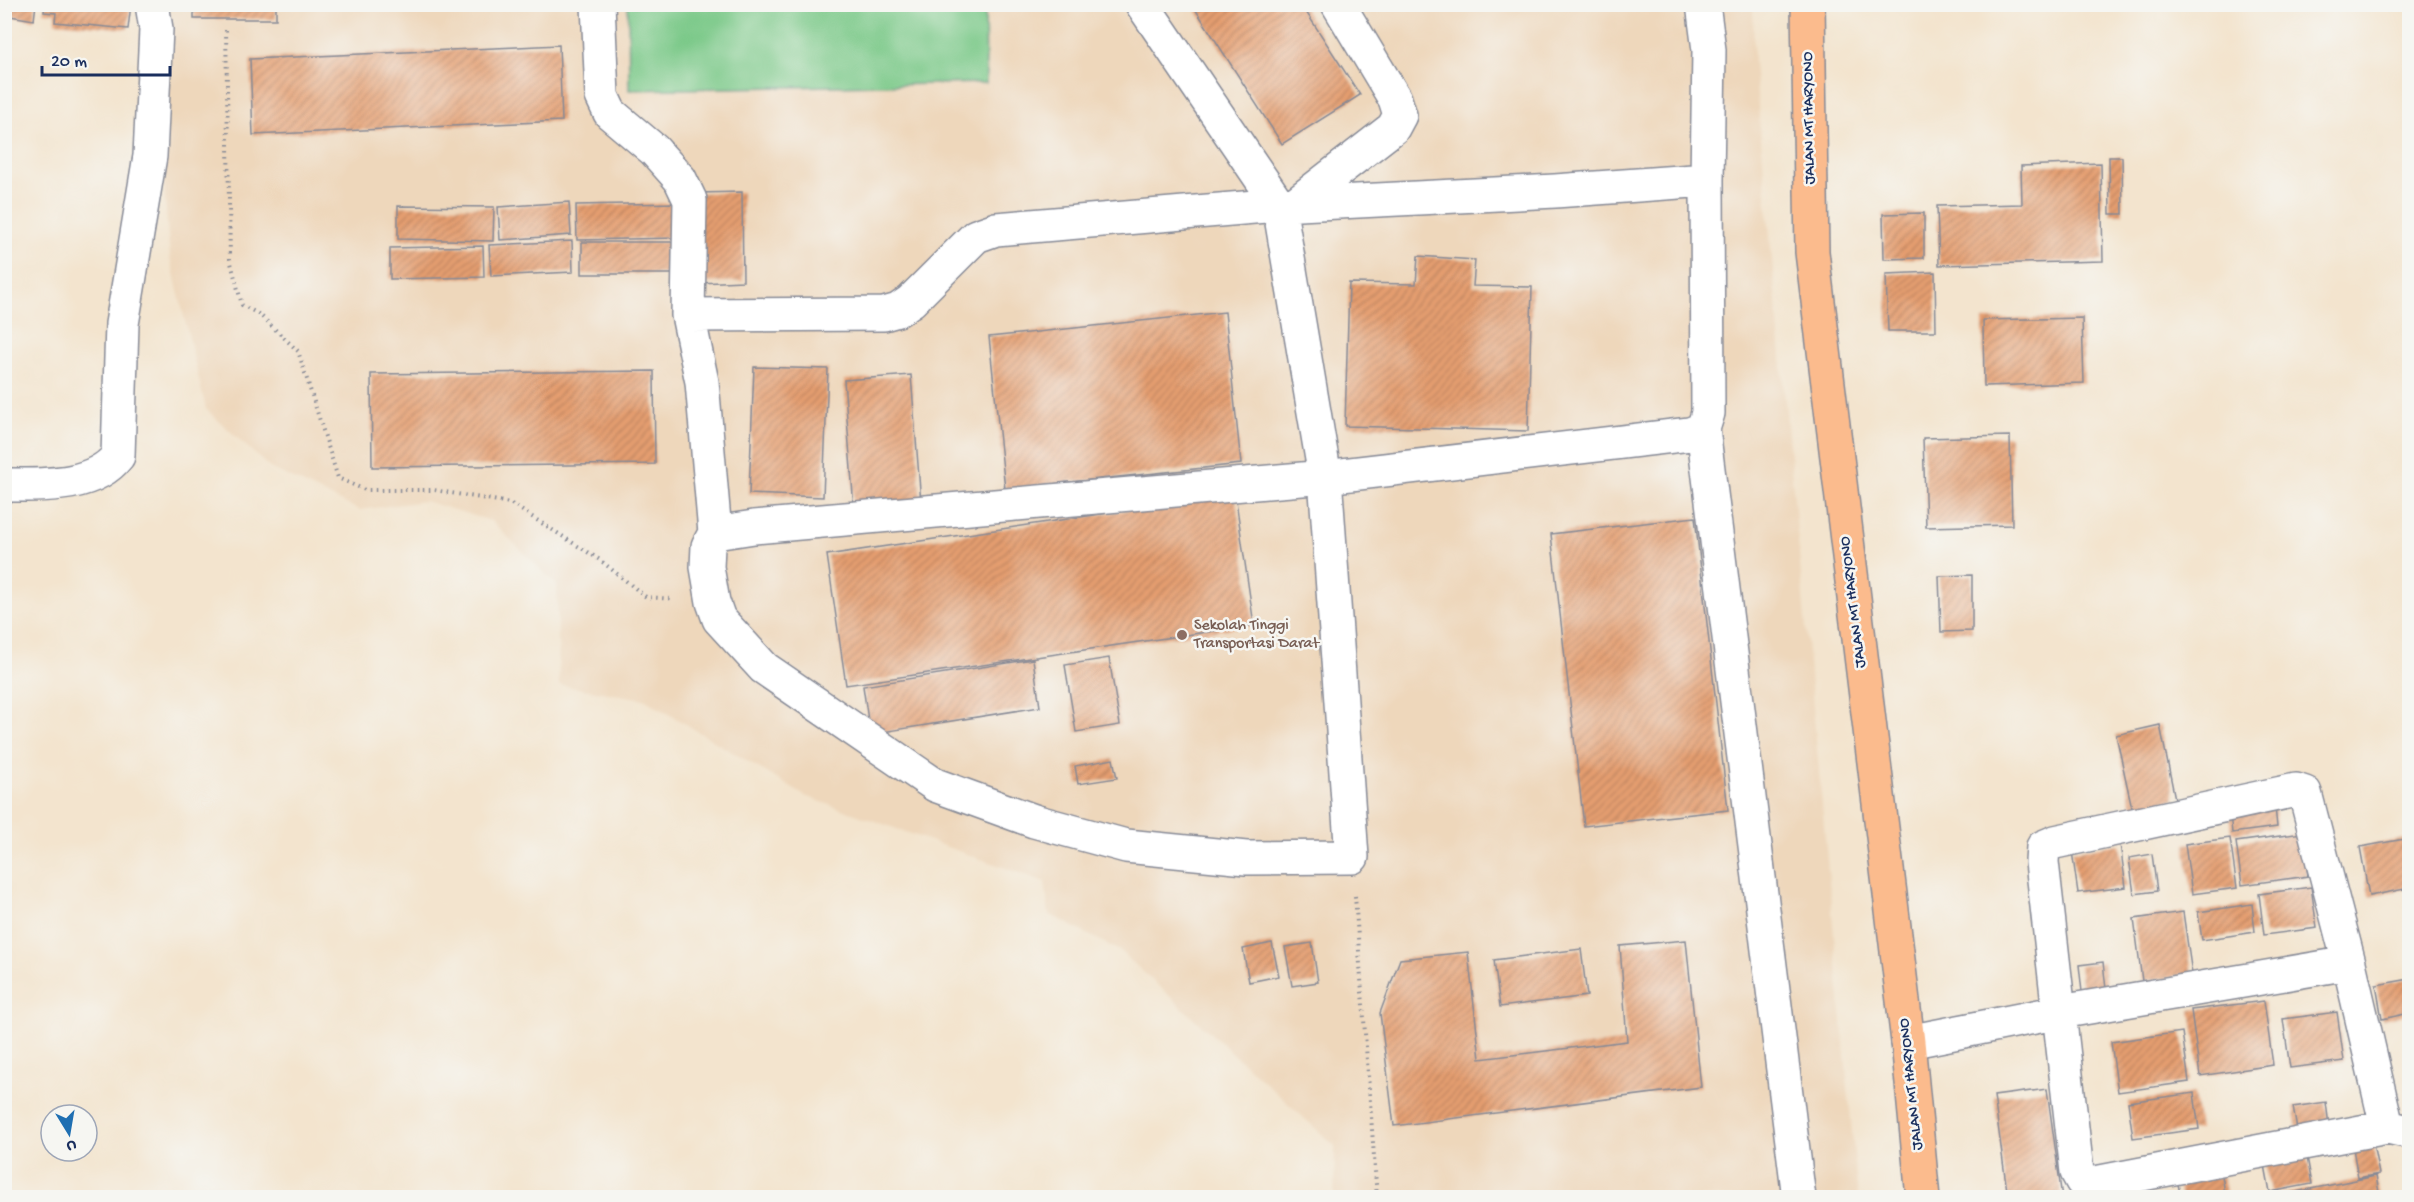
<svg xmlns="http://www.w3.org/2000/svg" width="2414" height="1202" viewBox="0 0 2414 1202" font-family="'Gochi Hand',sans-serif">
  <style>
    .built { fill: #eed7bb }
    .grass { fill: #7bc989; stroke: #4b7c74; stroke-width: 1.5 }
    .building { fill: url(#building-hatch) }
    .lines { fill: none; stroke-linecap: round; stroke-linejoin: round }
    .minor-casing { stroke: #878a96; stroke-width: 36 }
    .major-casing { stroke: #878a96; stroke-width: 36 }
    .path { stroke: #878a96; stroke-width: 4; stroke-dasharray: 1.5 4.5; stroke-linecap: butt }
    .minor { stroke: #fff; stroke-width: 33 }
    .major { stroke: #fbbb8d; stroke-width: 33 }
    .education-dot { fill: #8d6e63; stroke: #f6f6f2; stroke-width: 2 }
    .labels { text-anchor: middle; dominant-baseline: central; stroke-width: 5; stroke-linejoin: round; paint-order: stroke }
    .street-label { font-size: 16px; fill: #1b2f5e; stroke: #f6f6f2 }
    .education-label { font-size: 16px; fill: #785e54; stroke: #f6f6f2; text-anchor: start }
  </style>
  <defs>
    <pattern id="building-hatch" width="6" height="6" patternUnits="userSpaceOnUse" patternTransform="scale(1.5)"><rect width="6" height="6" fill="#e59e6f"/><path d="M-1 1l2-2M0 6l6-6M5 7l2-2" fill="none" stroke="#b9815e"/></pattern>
  </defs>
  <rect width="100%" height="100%" fill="#f6f6f2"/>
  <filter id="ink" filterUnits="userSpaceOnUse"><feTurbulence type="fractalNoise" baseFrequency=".0167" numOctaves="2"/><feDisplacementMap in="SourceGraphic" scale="12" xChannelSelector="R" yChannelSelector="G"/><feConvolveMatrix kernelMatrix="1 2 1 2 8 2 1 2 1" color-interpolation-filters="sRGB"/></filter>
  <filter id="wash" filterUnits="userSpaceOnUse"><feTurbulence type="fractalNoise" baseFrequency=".008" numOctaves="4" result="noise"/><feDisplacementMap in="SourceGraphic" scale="24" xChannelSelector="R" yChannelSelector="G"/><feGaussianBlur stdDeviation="1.35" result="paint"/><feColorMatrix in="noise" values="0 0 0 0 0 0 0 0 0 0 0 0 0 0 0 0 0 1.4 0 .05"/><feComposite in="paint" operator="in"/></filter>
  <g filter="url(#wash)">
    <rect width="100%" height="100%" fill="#f3e4ce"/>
    <!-- built -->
    <path class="built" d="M148 5H1753L1754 62 1858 1197H1334L1335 1146 1120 951 1049 914 1045 882 805 796 644 699 559 685 557 585 491 521 425 501 359 510 270 468 206 409 170 257Z"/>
    <!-- grass -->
    <path class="grass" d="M628 5H985L986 83 629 90Z"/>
    <g id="blocks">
      <!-- building -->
      <path class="building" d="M4 4H36L34 20 4 15Z
        M45 4H131L128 29 55 22 56 13 44 12Z
        M194 4H276V19H194Z
        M1192 4H1301L1360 95 1282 144Z
        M559 45 562 121 253 135 250 59Z
        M2109 157H2122L2123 214H2110Z
        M2101 163 2103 261 1939 265 1937 206 2022 204 2021 166Z
        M742 192 743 281 699 283 697 193Z
        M569 202 571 235 500 240 498 207Z
        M678 203 679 238 577 240 576 205Z
        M398 206 494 207 493 241 398 239Z
        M1924 213V258L1884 259 1883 214Z
        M572 241 573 272 491 276 489 245Z
        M582 242H680V274H582Z
        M483 246 484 277 390 279V248Z
        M1418 256 1475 260 1473 286 1532 287 1528 431 1345 426 1349 283 1416 284Z
        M1935 272 1936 331H1888L1886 274Z
        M1225 312 1241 464 1005 489 989 337Z
        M2082 318 2084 383 1984 386 1983 320Z
        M754 367 828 369 823 497 749 494Z
        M654 371 655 464 372 467 371 374Z
        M911 375 921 503 854 508 844 380Z
        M2010 436 2012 525 1926 527 1923 438Z
        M1235 494 1254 625 846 685 827 555Z
        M1695 517 1728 810 1584 826 1551 534Z
        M1972 575V631L1941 632 1939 576Z
        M1109 658 1120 725 1076 732 1065 665Z
        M1033 659 1040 707 870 734 863 686Z
        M2160 725 2175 799 2132 808 2116 735Z
        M1113 759 1117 778 1078 784 1075 766Z
        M2275 807 2277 827 2232 833 2230 813Z
        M2302 833 2308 876 2242 885 2236 842Z
        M2230 838 2237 888 2192 894 2185 844Z
        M2410 838V888L2369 896 2360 847Z
        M2120 844 2126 887 2078 893 2072 851Z
        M2152 854 2157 891 2134 894 2129 858Z
        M2311 887 2317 928 2264 935 2259 894Z
        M2252 904 2255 932 2202 940 2198 912Z
        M2183 912 2192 974 2142 981 2134 919Z
        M1686 940 1701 1087 1394 1126 1380 1013 1400 959 1468 952 1480 1059 1627 1041 1620 946Z
        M1272 943 1279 976 1249 982 1243 949Z
        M1312 943 1318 982 1292 986 1285 947Z
        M1581 949 1587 996 1500 1007 1494 960Z
        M2103 962 2106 989 2082 992 2079 965Z
        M2410 979V1013L2382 1019 2376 985Z
        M2264 1001 2273 1065 2200 1076 2191 1010Z
        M2337 1012 2344 1061 2290 1068 2283 1019Z
        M2182 1032 2189 1082 2118 1092 2111 1042Z
        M2047 1089 2062 1198H2008L1994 1096Z
        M2194 1093 2199 1129 2133 1138 2128 1102Z
        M2326 1102 2329 1126 2297 1130 2293 1107Z
        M2373 1144 2379 1174 2358 1178 2353 1148Z
        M2307 1157 2312 1184 2270 1192 2265 1165Z
        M2222 1176 2226 1198H2181L2178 1184Z
        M2376 1176 2380 1198H2275V1196Z"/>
    </g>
  </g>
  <g filter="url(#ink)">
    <use href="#blocks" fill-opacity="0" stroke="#878a96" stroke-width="1.5"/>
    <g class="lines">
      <!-- minor casing -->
      <g class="minor-casing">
        <path id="minor" d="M598 4 602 96 610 113 654 150 680 179 690 200 688 315
          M1703 4 1709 50 1707 180 1555 191 1279 205 996 229 976 236 911 301 898 310 884 314 688 315 702 382 715 533 754 527 1325 477 1690 434 1703 429 1708 413 1707 180
          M1295 204 1393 128 1400 115 1395 99 1338 4
          M1703 429 1799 1198
          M4 485C42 485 93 488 118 456L122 324 150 156 156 29 152 4
          M715 533 708 546 707 567 713 602 719 619 764 668 935 785 1034 821 1126 846 1246 858 1352 857 1325 477 1279 205 1142 4
          M2349 963 2305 793 2296 790 2055 842 2043 847 2042 862 2077 1172 2082 1181 2090 1184 2387 1127
          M1908 1042 2060 1012 2349 963 2387 1127 2410 1132"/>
      </g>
      <!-- major casing -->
      <g class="major-casing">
        <path id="major" d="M1808 4 1812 252 1908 1042 1923 1198"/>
      </g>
      <!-- path -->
      <path class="path" d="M226 30 230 259 242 305 260 315 298 351 338 478 365 490H434L510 503 600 560 646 597 673 599
        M1355 896 1377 1198"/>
      <!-- minor -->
      <use href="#minor" class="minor"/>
      <!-- major -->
      <use href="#major" class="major"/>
    </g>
  </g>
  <!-- markers -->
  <circle class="education-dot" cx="1182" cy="635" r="6"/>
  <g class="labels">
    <!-- street labels -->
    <g class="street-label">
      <text transform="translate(1810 118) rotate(-91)">JALAN MT HARYONO</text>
      <text transform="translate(1854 602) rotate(-97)">JALAN MT HARYONO</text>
      <text transform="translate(1912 1084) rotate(-96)">JALAN MT HARYONO</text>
    </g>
    <!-- education labels -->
    <g class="education-label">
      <text x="1194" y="626">Sekolah Tinggi<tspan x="1194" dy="18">Transportasi Darat</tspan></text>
    </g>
  </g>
  <!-- margin -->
  <rect width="2414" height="1202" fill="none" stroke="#f6f6f2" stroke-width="24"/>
  <!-- north arrow -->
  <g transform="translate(69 1133) rotate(169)"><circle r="28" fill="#f6f6f2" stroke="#9ea6b7" stroke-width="1.5"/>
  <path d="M0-4.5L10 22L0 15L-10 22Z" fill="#1f6fb2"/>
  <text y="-9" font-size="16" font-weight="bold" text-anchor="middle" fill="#1b2f5e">U</text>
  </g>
  <!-- scale -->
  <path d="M42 66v9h128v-9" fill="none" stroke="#1b2f5e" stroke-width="3"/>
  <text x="51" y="66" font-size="18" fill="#1b2f5e" stroke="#f6f6f2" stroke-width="4.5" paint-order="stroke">20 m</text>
</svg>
